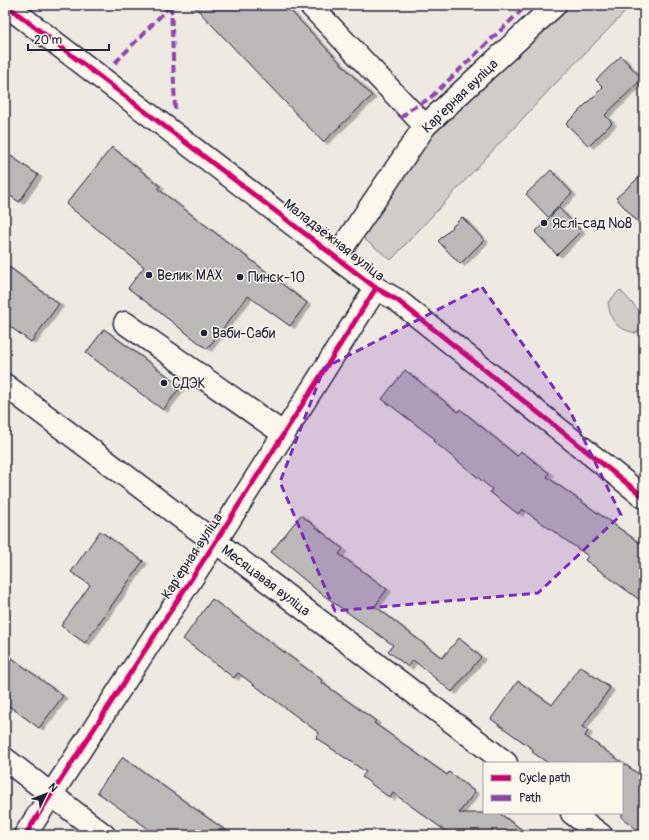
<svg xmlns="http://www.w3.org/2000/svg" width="649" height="840" viewBox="0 0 649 840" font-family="Pangolin,sans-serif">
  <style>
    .green { fill: #d0cdc9; stroke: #797882 }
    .building { fill: #bcb8b8; stroke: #22223b; filter: url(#shadow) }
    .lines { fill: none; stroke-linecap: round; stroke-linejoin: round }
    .minor-casing { stroke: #22223b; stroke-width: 25 }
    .minor { stroke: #fbf7ec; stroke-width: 22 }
    .quiet { stroke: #8e44ad; stroke-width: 4; stroke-dasharray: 8 4; stroke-linecap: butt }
    .cycleway-casing { stroke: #fbf7ec; stroke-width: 8 }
    .cycleway { stroke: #d6006c; stroke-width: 5 }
    .marked { fill: #7b2cbf; fill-opacity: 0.2; stroke: #7b2cbf; stroke-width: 3; stroke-dasharray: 8 5; stroke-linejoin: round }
    .poi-dot { fill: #22223b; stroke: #fbf7ec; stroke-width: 1.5 }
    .labels { text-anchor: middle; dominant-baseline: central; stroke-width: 3; stroke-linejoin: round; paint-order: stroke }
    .street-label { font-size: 14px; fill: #22223b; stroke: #fbf7ec }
    .poi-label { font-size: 14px; fill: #22223b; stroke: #fbf7ec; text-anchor: start }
  </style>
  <defs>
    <filter id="shadow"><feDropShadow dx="4.5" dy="2.5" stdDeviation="0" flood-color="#0004"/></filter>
  </defs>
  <rect width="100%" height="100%" fill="#eeeae2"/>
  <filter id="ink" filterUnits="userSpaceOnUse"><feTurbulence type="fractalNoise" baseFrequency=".025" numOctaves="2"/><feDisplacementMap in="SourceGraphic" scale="8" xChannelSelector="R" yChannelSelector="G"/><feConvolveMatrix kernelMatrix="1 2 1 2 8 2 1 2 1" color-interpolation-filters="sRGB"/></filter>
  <g filter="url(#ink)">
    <!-- green -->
    <path class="green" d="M570 5H632L551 88 391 260 363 238 431 135Z
      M620 290 644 316V326L636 333C615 328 611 323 608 302Z"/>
    <!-- building -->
    <path class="building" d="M193 5H285L372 96 323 142Z
      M621 56 642 79 605 115 612 123 589 146 566 124 603 87 596 80Z
      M112 147 160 186 158 189 307 303 290 326 248 296 207 349 128 288 144 267 66 204Z
      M5 152 38 175 19 202 5 192Z
      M551 170 572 193 548 217 526 194Z
      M644 173V229L616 198Z
      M559 208 581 231 557 255 535 232Z
      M462 217 484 240 460 264 438 241Z
      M5 264 59 304 31 342 5 323Z
      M104 329 181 386 163 410 86 353Z
      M405 370 458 412 460 409 517 456 521 451 549 473 547 477 644 546V603L585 560 588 556 522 509 518 514 490 492 492 489 433 441 435 439 382 399Z
      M301 515 343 549 339 554 387 589 375 606 442 658 459 638 481 657 452 692 413 660 408 667 388 651 393 645 319 592 271 552Z
      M100 531 143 561 85 643 61 626 90 585 71 572Z
      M212 599 322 680 321 682 376 721 374 723 447 775 449 772 475 792 459 813H499L529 835H451L393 793 390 798 362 777 366 772 316 738 319 733 238 673 234 678 183 639Z
      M5 653 63 696 39 728 5 703Z
      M580 666 610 688 582 727 588 731 585 736 644 778V835L622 818V763H548L532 752 534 750 491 719 518 681 552 705Z
      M123 757 180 798 232 835H157L97 792Z"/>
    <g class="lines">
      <!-- minor casing -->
      <g class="minor-casing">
        <g id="minor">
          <path d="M6 5 376 288 397 300 644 497"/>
          <path d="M310 5 425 126"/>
          <path d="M336 257 425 126 555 5"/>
          <path d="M125 323 284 434"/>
          <path id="s1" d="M5 385 179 516 228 551 506 763"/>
          <path d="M5 759 104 835"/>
          <path d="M572 813 601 835"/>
          <path d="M25 835 216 541 376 288"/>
        </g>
      </g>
      <!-- minor -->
      <use href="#minor" class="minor"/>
      <!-- quiet -->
      <path class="quiet" d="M171 5 175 109
        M115 63 170 6
        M401 118 409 110 429 99 527 5"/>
      <!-- cycleway casing -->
      <g class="cycleway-casing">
        <path id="cycleway" d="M6 5 376 288 397 300 644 497
          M25 835 216 541 376 288"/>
      </g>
      <!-- cycleway -->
      <use href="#cycleway" class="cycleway"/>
    </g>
  </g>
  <!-- marked area -->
  <path class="marked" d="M482 287 569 409 621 515 538 593 335 611 280 482 324 368Z"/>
  <!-- markers -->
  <g class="poi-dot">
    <circle cx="544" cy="223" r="4"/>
    <circle cx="149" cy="275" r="4"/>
    <circle cx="240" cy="277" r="4"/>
    <circle cx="204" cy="333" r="4"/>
    <circle cx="164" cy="383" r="4"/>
  </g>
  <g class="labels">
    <!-- street labels -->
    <g class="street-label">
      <text transform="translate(460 96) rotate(-44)">Карʼерная вуліца</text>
      <text transform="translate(334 240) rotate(38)">Маладзёжная вуліца</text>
      <text transform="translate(192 556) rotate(-57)">Карʼерная вуліца</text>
      <text stroke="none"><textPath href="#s1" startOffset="326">Месяцавая вуліца</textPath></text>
    </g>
    <!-- poi labels -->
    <g class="poi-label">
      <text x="552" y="223">Яслі-сад №8</text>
      <text x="157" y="275">Велик МАХ</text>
      <text x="248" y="277">Пинск-10</text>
      <text x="212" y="333">Ваби-Саби</text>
      <text x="172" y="383">СДЭК</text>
    </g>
  </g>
  <!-- margin -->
  <rect width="649" height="840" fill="none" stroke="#fbf7ec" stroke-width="20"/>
  <rect x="10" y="10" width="629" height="820" fill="none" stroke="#22223b" stroke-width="1.5" filter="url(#ink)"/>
  <!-- legend -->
  <rect x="483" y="762" width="140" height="52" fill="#fbf7ec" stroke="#a4a2a5"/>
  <rect x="491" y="775" width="20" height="6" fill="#d6006c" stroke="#a4a2a5"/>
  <text x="519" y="782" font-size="12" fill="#22223b">Cycle path</text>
  <rect x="491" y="795" width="20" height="6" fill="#8e44ad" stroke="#a4a2a5"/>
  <text x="519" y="802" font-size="12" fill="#22223b">Path</text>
  <!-- north arrow -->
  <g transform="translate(46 794) rotate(47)" stroke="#fbf7ec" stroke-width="3" paint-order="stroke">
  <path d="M0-3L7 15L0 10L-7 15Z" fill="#22223b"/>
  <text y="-6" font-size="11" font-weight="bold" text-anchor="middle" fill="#22223b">N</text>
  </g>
  <!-- scale -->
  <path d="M28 44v6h81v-6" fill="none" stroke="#22223b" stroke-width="2"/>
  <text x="34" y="44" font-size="12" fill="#22223b" stroke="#fbf7ec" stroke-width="3" paint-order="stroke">20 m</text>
</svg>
